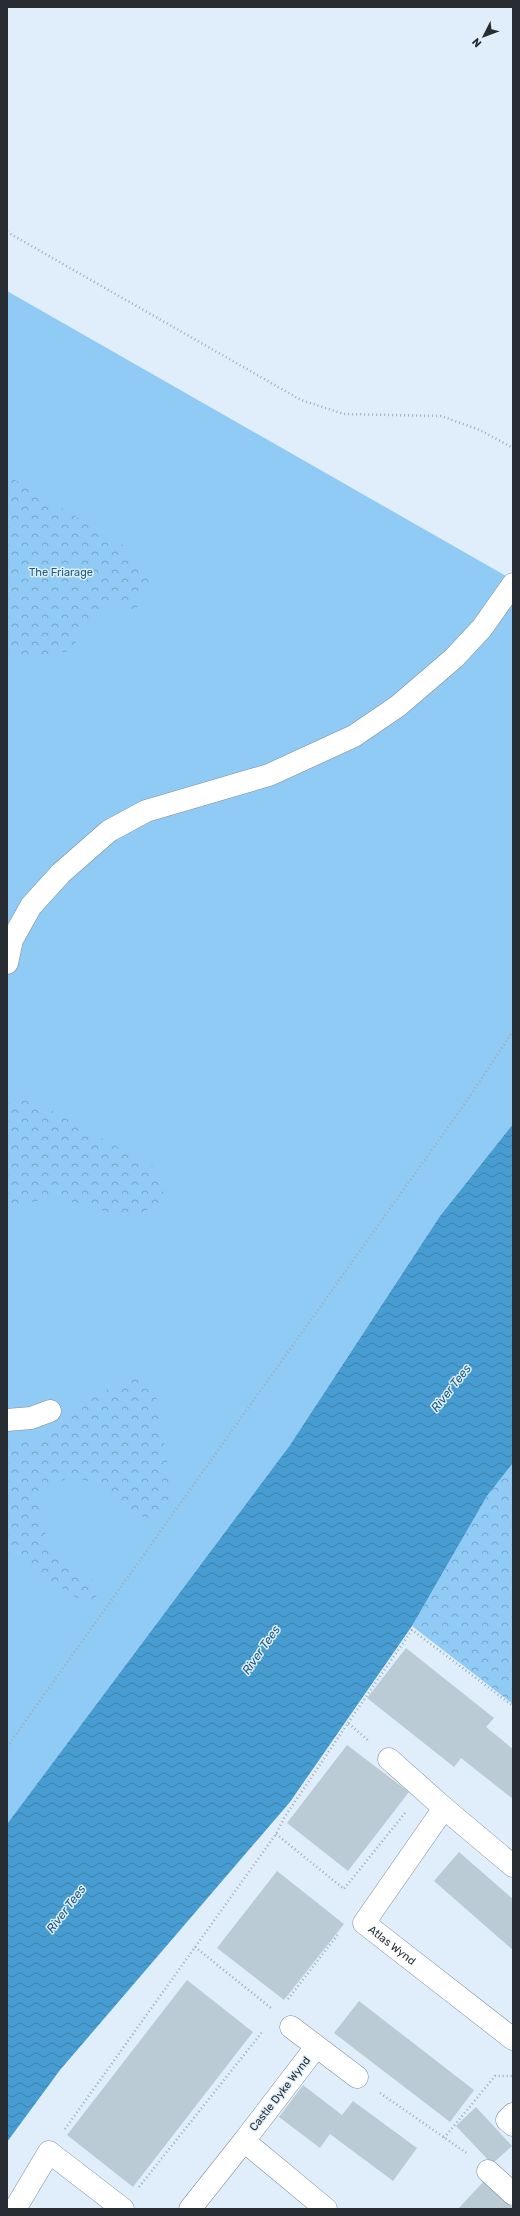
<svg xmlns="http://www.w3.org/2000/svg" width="520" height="2216" viewBox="0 0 520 2216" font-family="Rubik,sans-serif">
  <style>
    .green { fill: #8fcbf4 }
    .forest { fill: url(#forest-crowns) }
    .water { fill: url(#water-waves) }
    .building { fill: #bbcbd6 }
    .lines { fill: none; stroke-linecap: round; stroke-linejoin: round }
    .minor-casing { stroke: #7f8e98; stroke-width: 23 }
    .path { stroke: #a0acb6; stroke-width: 2.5; stroke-dasharray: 1 3; stroke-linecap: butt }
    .minor { stroke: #fff; stroke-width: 22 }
    .labels { text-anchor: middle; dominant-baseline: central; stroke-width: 3; stroke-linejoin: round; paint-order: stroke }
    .park-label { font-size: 11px; fill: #1f5d82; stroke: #dfeefa }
    .street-label { font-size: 11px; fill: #272d32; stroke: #dfeefa }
    .water-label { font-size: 12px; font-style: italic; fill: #18587c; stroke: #dfeefa }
  </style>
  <defs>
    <pattern id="forest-crowns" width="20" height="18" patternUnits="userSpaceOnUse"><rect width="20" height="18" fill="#8fcbf4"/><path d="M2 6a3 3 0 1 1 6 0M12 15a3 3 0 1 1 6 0" fill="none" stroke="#75a5c6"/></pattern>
    <pattern id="water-waves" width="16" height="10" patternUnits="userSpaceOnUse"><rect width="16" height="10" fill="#479dd1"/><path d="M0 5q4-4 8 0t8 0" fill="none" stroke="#3b80aa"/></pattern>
  </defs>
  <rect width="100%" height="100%" fill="#dfeefa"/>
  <!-- green -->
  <path class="green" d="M7 291 513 580V1124L440 1216 290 1445 7 1824Z"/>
  <!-- forest -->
  <path class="forest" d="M7 475 123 545 151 581 135 611 110 603 92 617 70 651 23 658 7 656Z
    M7 1094 27 1097 159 1170 165 1201 131 1218 55 1198 7 1206Z
    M130 1375 155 1389 172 1492 166 1510 150 1518 134 1515 94 1482 68 1477 41 1496C42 1506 41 1515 43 1524 48 1551 74 1570 95 1582L97 1596 87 1602 73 1596 14 1555 7 1556V1445L52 1435 92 1399Z
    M513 1463V1704L412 1626 487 1496Z"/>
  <!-- water -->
  <path class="water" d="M513 1124V1463L487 1496 412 1626 290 1802 60 2070 7 2142V1824L290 1445 440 1216Z"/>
  <!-- building -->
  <path class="building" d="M406 1648 494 1718 486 1727 513 1749V1799L461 1758 454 1767 367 1698Z
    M347 1745 409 1792 348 1871 287 1823Z
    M459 1852 513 1899V1950L434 1881Z
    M277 1871 344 1924 284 2000 217 1948Z
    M187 1980 253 2032 133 2187 67 2135Z
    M359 2001 474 2090 450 2122 334 2033Z
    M303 2085 342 2115 353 2101 417 2148 393 2181 330 2134 320 2148 279 2117Z
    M476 2107 512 2146 492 2164 456 2126Z
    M484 2181 513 2208V2209H458Z"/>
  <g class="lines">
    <!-- minor casing -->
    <g class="minor-casing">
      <g id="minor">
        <path d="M7 963 12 940 31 906 61 873 109 831 146 811 269 775 354 736 398 706 454 658 482 628 513 584"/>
        <path d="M7 1420 31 1418 50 1411"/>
        <path d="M389 1759 444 1808"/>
        <path id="s1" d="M513 1866 444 1808 364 1923 513 2039"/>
        <path d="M291 2027 357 2077"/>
        <path d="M316 2047 244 2141 326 2209"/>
        <path d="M513 2114 507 2120 513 2125"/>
        <path d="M488 2171 513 2194"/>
        <path d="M15 2209 49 2152 123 2209"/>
        <path d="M190 2209 244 2141"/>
      </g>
    </g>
    <!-- path -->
    <path class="path" d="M7 232 301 400 344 414 441 416 480 430 513 448
      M348 1723 412 1630 513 1706
      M7 1747 468 1099 513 1031
      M276 1834 344 1889 405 1813
      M195 1947 271 2008
      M288 1999 339 1933
      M380 2093 468 2154
      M65 2129 276 1834 284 1818 348 1723 369 1741
      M444 2138 495 2076H513
      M139 2187 263 2031"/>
    <!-- minor -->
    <use href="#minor" class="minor"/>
  </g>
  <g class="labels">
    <!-- park labels -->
    <g class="park-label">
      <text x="61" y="572">The Friarage</text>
    </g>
    <!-- street labels -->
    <g class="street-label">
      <text stroke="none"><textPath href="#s1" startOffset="266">Atlas Wynd</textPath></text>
      <text transform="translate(280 2094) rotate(-52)">Castle Dyke Wynd</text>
    </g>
    <!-- water labels -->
    <g class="water-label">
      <text transform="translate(451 1388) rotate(-52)">River Tees</text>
      <text transform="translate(261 1650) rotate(-55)">River Tees</text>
      <text transform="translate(66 1909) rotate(-53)">River Tees</text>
    </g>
  </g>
  <!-- border -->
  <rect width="520" height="2216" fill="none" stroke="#272d32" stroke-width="16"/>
  <!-- north arrow -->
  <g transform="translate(484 36) rotate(228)" stroke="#dfeefa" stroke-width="3" paint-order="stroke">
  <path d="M0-3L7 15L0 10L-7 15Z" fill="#272d32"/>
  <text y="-6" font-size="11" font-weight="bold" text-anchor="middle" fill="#272d32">N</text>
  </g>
</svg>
